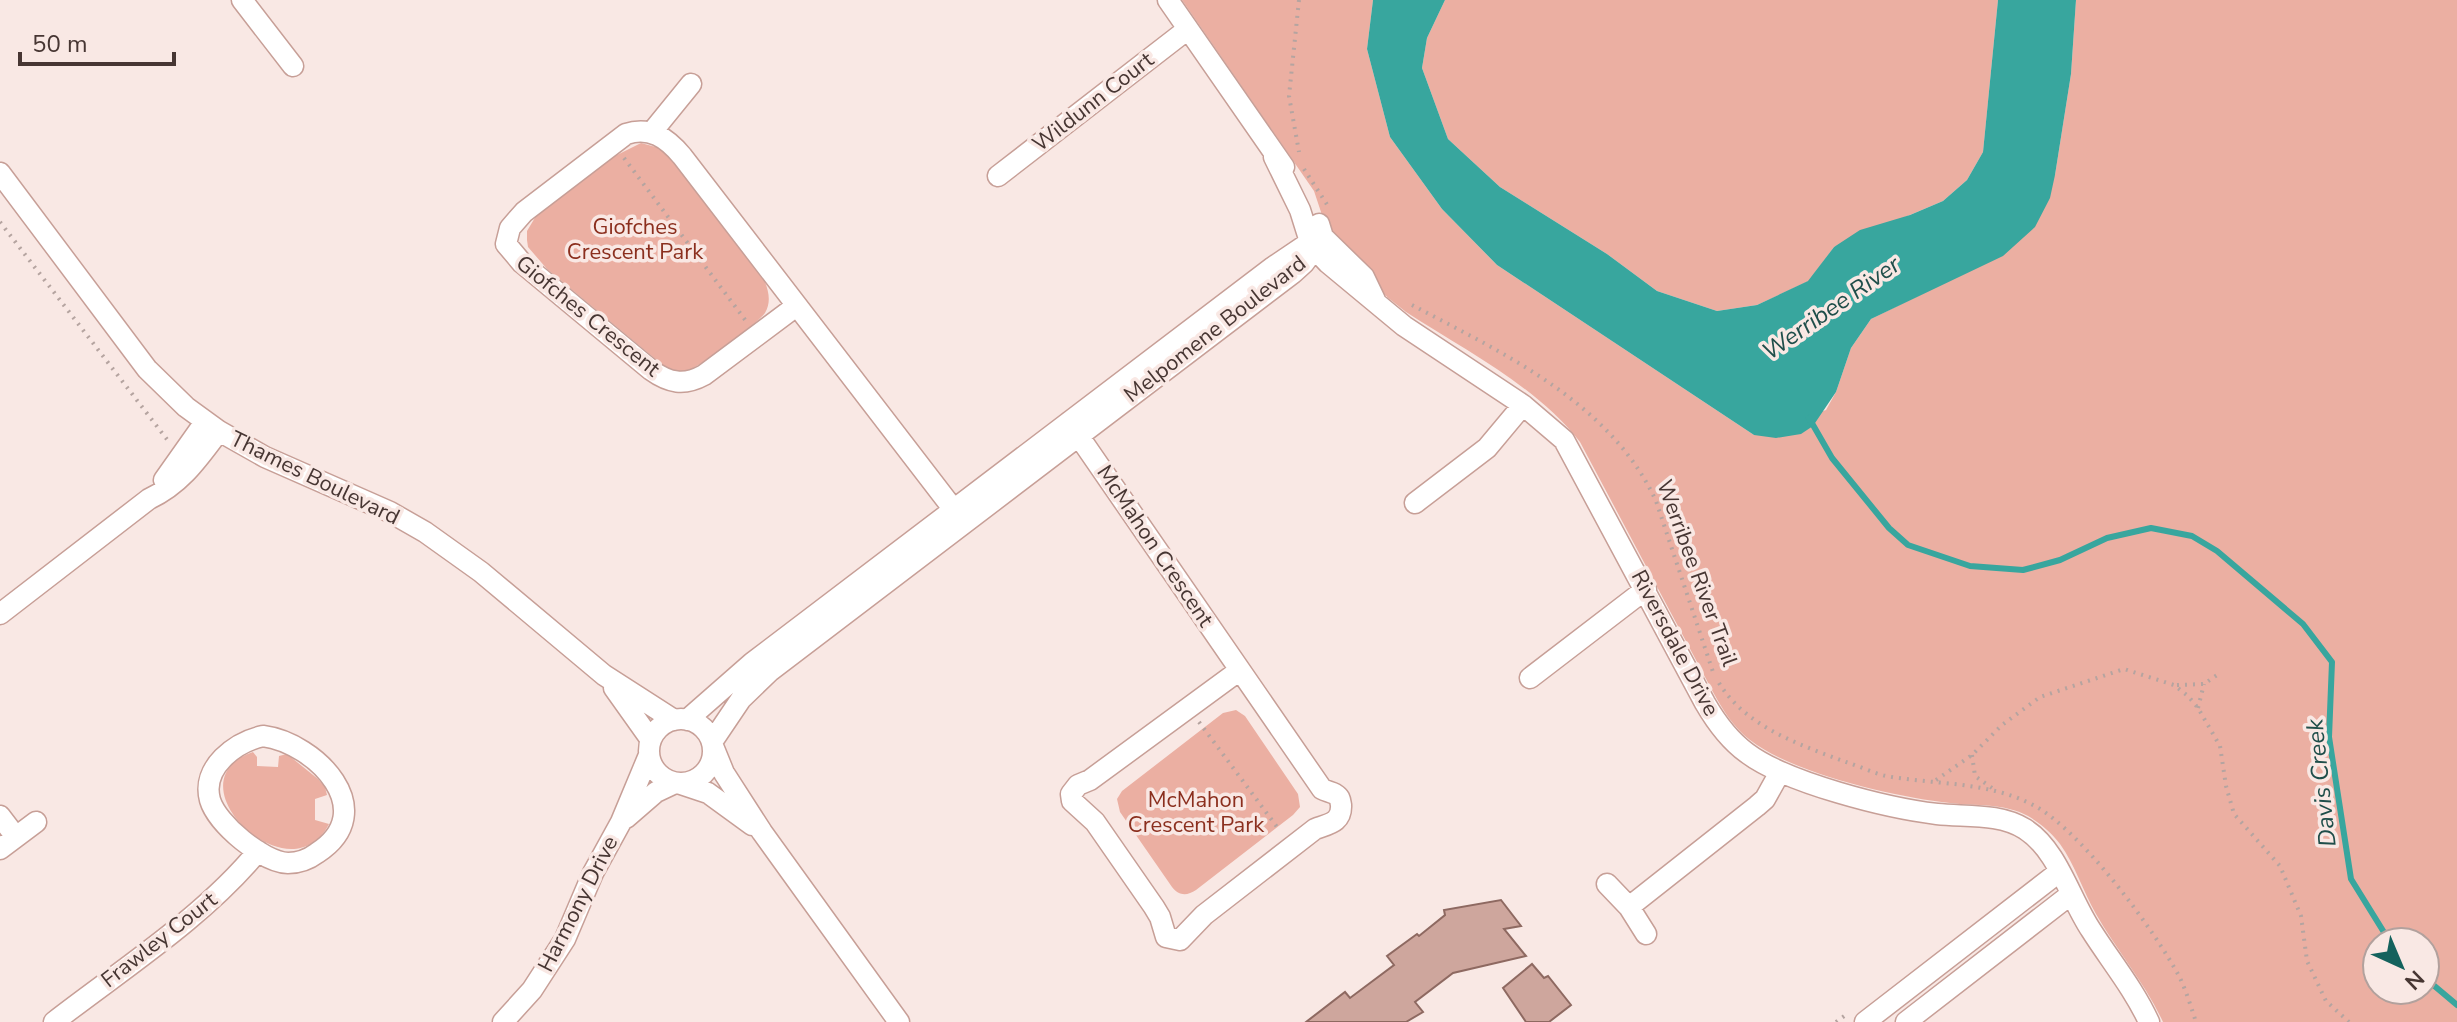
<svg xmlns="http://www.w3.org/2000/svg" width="2457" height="1022" viewBox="0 0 2457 1022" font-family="'Nunito Sans',sans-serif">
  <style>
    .green { fill: #ebafa2; fill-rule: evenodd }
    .water { fill: #38a69e }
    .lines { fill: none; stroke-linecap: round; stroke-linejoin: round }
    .stream { stroke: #38a69e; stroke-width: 6 }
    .building { fill: #cea69d; stroke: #8e6961; stroke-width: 2 }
    .street-casing { stroke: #c79f97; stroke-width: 23 }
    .path { stroke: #b5a4a0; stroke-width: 4; stroke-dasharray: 2 6; stroke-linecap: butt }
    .street { stroke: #fff; stroke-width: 20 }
    .labels { text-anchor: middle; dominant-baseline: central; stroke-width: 7; stroke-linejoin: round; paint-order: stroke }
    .street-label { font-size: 22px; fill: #473633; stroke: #f9e8e4 }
    .park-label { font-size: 22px; fill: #8b2f1e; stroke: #f9e8e4 }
    .water-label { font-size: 24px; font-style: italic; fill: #1f4e4a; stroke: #f9e8e4 }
  </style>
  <rect width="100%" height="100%" fill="#f9e8e4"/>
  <!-- green -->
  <path class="green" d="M1182 0H1373L1367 49 1390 137 1442 209 1497 265 1754 435 1826 410 1836 392 1851 348 1871 319 1944 283 2055 175 2071 74 2076 0H2457V1022H2163C2145 983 2117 951 2096 914 2083 891 2075 865 2060 844 2052 833 2040 823 2028 816 2004 803 1976 806 1950 803 1895 797 1794 774 1750 740 1733 727 1723 710 1713 692L1580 442C1535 385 1466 351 1406 312L1387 297 1326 227 1314 191ZM2377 942H2425V990H2377Z
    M1445 0H1998L1983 152 1967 180 1943 201 1834 247 1809 281 1757 305 1717 311 1657 291 1607 254 1500 187 1448 139 1422 68 1427 38Z
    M641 143 663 149 765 282C769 292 771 303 765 313 758 323 700 367 689 370 680 373 673 371 665 367L547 269 528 247 527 240V231L536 216 615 156Z
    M1236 710 1245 716 1298 794 1300 807 1293 815 1196 890C1187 896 1179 896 1172 887L1120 812 1117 799 1122 791 1223 713Z
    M253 752 257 757V766L278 767 279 756 287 754 318 779 325 787 327 795 315 799V820L329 824C290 900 167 781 253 752Z"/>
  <!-- water -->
  <path class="water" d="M1373 0H1445L1427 38 1422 68 1448 139 1500 187 1607 254 1657 291 1717 311 1757 305 1808 281 1834 247 1860 230 1910 215 1943 201 1967 180 1983 152 1998 0H2076L2071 74 2055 175 2050 198 2035 227 2003 256 1871 319 1851 348 1836 392 1813 426 1801 434 1776 438 1754 435 1497 265 1442 209 1390 137 1367 49Z"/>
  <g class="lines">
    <!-- stream -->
    <path class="stream" d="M1809 418 1832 458 1889 528 1908 545 1970 566 2023 570 2060 560 2107 538 2151 528 2192 536 2217 551 2303 624 2332 662 2329 737 2351 879 2390 942
      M2425 978 2457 1005"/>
  </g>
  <!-- building -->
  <path class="building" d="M1501 900 1521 926 1504 929 1526 956 1453 973 1415 1002 1423 1012 1406 1022H1306L1345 992 1350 998 1394 965 1387 956 1417 934 1419 936 1445 915 1444 910Z
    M1532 964 1544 978 1548 976 1571 1005 1549 1022H1526L1503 988Z"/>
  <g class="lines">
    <!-- street casing -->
    <g class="street-casing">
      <path id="street" d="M242 0 293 66
        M1168 0 1284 167
        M652 132 691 84
        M1274 157 1300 210 1311 245 1328 263 1404 326 1523 405 1564 440 1705 703C1716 722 1729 740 1747 753 1787 783 1887 808 1937 814 1966 817 2000 813 2025 829 2058 850 2070 899 2091 930 2110 960 2134 989 2149 1022
        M0 173 147 369 186 407 219 431 265 457 390 512 425 532 481 572 604 675 674 720
        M998 176 1188 29
        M1319 224 1323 237 1364 277 1375 300
        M795 307 704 375C684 386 669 383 651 370L522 263 506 244 510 228 524 212 626 134C650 126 667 138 682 156L964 523
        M1069 422 1322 789C1326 791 1331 792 1335 794 1340 797 1340 799 1341 805 1342 823 1328 824 1315 829L1204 915 1180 940 1166 937 1160 917 1154 907 1095 822 1072 801 1071 794 1078 785 1090 780 1240 670
        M164 480 205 422
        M1415 503 1487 448 1523 405
        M0 614 149 499C181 484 198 459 219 431
        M1530 678 1646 589
        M614 688 651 740
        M649 751a32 32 0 1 1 64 0a32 32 0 1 1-64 0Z
        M687 720 752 663 1273 267 1310 242 1323 237
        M263 736C316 743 382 811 317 853 309 859 299 863 288 863 263 862 217 824 210 800 201 767 236 742 263 736Z
        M712 742 741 699 770 671 1293 273 1304 263 1321 240
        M713 746 724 773 762 832 899 1022
        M681 784 708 793 752 825
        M0 816 16 837
        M626 818 656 792 675 783
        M0 849 36 822
        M1607 884 1629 907 1646 934
        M1629 907 1757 806 1765 799 1780 772
        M54 1022C121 970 204 917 258 851
        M503 1022 532 990 565 939 593 873 621 822 649 755
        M1865 1022 2059 872
        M1906 1022 2070 895"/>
    </g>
    <!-- path -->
    <path class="path" d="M1299 0 1289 96 1299 152
      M624 158 746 321
      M1304 169 1328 206
      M0 222 169 442
      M1412 305C1503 353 1611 403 1656 501L1713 672
      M1719 683C1746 727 1800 745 1846 762 1859 766 1873 773 1886 776 1936 785 1989 781 2035 806 2082 832 2153 928 2179 976 2186 990 2191 1007 2196 1022
      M2177 685 2204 684 2220 673
      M2198 708 2204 684
      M1199 722 1280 831
      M1972 755 1975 776 1992 788
      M1936 780 1972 755 2002 725 2040 697 2124 669 2174 685 2188 696 2198 708 2220 746 2226 786 2234 814 2280 866 2301 916 2307 961 2326 1001 2349 1022
      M1836 1022 1847 1014"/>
    <!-- street -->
    <use href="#street" class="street"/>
  </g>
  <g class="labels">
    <!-- street labels -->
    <g class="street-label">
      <text transform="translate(1093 102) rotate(-38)">Wildunn Court</text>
      <text transform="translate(588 316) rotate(39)">Giofches Crescent</text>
      <text transform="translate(1215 329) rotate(-38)">Melpomene Boulevard</text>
      <text transform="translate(315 478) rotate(26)">Thames Boulevard</text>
      <text transform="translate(1155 546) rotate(56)">McMahon Crescent</text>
      <text transform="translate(1697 573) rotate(70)">Werribee River Trail</text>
      <text transform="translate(1675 643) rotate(62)">Riversdale Drive</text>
      <text transform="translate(578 904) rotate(-63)">Harmony Drive</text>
      <text transform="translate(159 940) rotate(-38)">Frawley Court</text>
    </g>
    <!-- park labels -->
    <g class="park-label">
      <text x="635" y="227">Giofches<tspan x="635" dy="25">Crescent Park</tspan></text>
      <text x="1196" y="800">McMahon<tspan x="1196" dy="25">Crescent Park</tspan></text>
    </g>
    <!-- water labels -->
    <g class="water-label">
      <text transform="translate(1831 308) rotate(-35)">Werribee River</text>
      <text transform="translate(2321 783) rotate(-96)">Davis Creek</text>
    </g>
  </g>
  <!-- north arrow -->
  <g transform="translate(2401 966) rotate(136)"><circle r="38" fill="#f9e8e4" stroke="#b2a19d" stroke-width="2"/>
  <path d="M0-6L14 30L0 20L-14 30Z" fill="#14625d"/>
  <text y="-12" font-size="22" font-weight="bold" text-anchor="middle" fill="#473633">N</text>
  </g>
  <!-- scale -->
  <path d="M20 52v12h154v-12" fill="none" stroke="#473633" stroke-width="4"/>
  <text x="32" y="52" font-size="24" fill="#473633" stroke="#f9e8e4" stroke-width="6" paint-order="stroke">50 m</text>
</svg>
